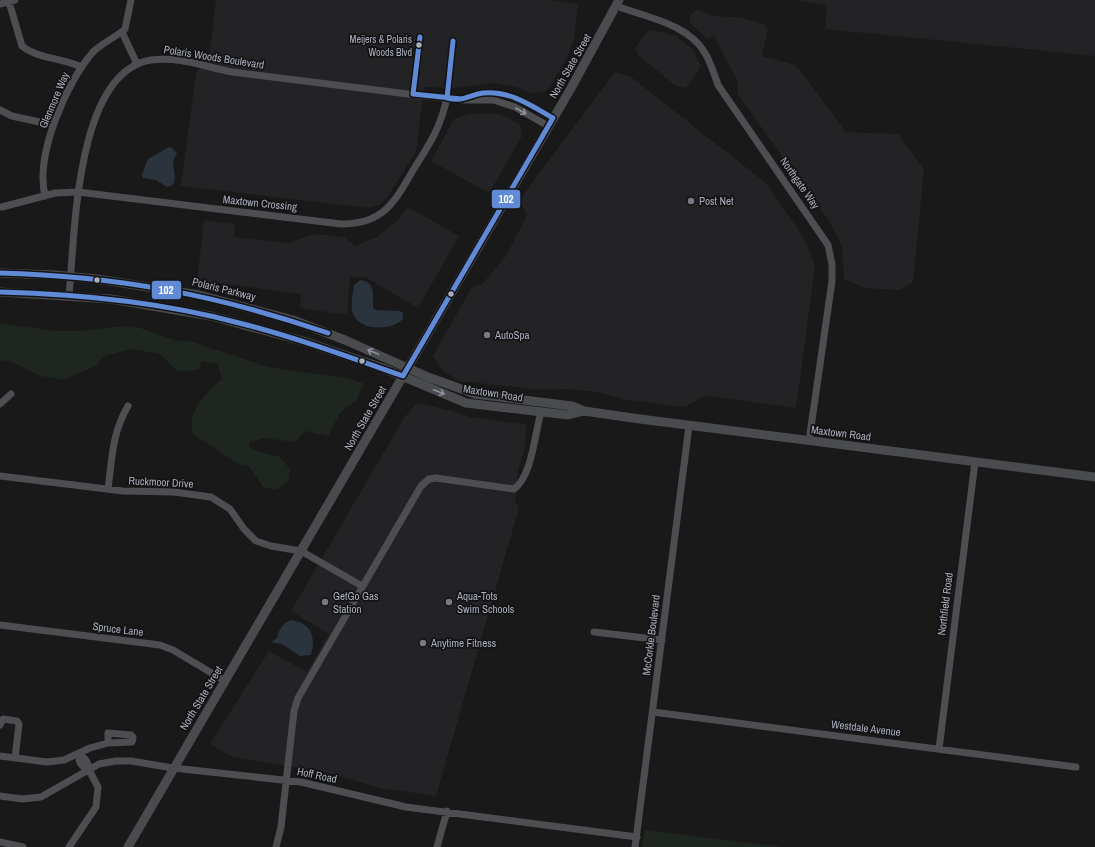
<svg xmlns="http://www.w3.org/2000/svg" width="1095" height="847" viewBox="0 0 1095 847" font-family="'Archivo Narrow',sans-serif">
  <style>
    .built { fill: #232325 }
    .green { fill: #1f2620 }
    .water { fill: #2b333c }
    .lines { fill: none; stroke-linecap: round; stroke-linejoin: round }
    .minor { stroke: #4d4e52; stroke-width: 7 }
    .major { stroke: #4a4b4e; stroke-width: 9 }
    .bus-1-casing { stroke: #131315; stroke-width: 8 }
    .bus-1 { stroke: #6089d6; stroke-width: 5 }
    .oneway { stroke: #8e919b }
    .oneway2 { stroke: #8d909a }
    .bus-dot { fill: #aaaeba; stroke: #131315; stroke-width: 1.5 }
    .poi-dot { fill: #777a82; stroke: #131315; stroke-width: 1.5 }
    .labels { text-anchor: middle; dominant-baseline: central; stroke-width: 3.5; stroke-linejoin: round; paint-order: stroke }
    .bus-label { font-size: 10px; fill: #aaaeba; stroke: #131315; text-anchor: end }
    .street-label { font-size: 11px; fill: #aaaeba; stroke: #131315 }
    .poi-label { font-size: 11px; fill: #aaaeba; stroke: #131315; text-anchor: start }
    .line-badge { stroke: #131315; stroke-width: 1.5 }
    .badge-label { font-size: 11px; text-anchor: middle; font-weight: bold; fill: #fff }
  </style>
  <rect width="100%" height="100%" fill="#191919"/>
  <!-- built -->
  <path class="built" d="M216 0H548L578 4 574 39 567 58 548 89 544 92 529 93 520 88 494 83 453 88 424 87 416 152 388 196 379 205 368 208 181 186 196 73 209 59Z
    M795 0H1095V56L825 29 827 5Z
    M699 10 712 16 739 17 764 24 768 29 762 56 792 64 799 69 846 132 898 134 924 169 913 282 900 290 865 288 844 279 842 246 830 222 738 95 737 80 714 36 707 39 690 23V15L693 12Z
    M649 29 675 36 693 49 701 67 686 88 676 86 638 55 635 48Z
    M615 72 631 77 766 183 804 238 815 266 798 395 795 408 710 396 701 397 698 400 684 407 628 400 598 392 566 389 541 390 460 381 443 371 433 356 472 287 482 284 506 256 527 215 520 199Z
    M494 113 507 117 520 125 522 136 489 193 431 161 454 119 469 114Z
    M408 207 459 236 418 308 367 278 350 277 347 315 300 308 301 294 197 280 204 220 235 224 234 237 289 243 314 234 344 237 355 246 377 237 397 221Z
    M417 403 452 411 470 417 524 424 527 427 524 451 518 471 515 501 519 508 436 796 381 788 325 772 232 757 210 744 269 651 307 672 329 634 291 611 404 418Z"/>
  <!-- green -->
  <path class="green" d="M0 323 55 331H79L124 326 140 328 174 340 192 342 268 367 346 378 363 383 357 400 340 413 328 436 305 431 296 442 263 438 250 442 249 447 255 451 280 457 290 469 288 482 276 490 263 487 249 466 238 464 193 434C186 413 207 391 222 379L218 364 202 361 198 370 177 371 160 354 133 349 106 355 94 367 63 380 41 376 12 362 0 360Z
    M645 830 766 845 785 847H642Z"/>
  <!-- water -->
  <path class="water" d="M169 147 172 148 177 153 173 161 175 179 173 185 167 187 156 180 143 178 142 174 148 159Z
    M360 280C376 282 373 295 373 308L376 310 400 311 403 313V319C392 331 359 331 353 314 350 305 353 294 354 285Z
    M291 620C312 623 316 637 311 655L300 656 282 644 271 642 277 638C279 630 282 623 291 620Z"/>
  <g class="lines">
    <!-- minor -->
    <path class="minor" d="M9 2 22 46C38 59 63 58 81 67
      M0 4 15 0
      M616 6C646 17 688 24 705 53 711 63 714 74 718 85L828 245 832 264V281L809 441
      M122 32 137 64
      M468 98C503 86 524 101 553 118
      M0 110 12 116 53 125
      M45 196C35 155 66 83 93 52 103 42 115 38 125 29L131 0
      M2 207 55 193 78 192 341 224C385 224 395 201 415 167 431 142 440 128 447 98
      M69 295C75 236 75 72 151 60 178 56 206 67 232 72L416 95 464 100H493L515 107 548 126
      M0 404 11 394
      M0 476 123 491 174 492 211 497 230 509 244 529 256 541 271 546 301 551 362 586
      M108 489C112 459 112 433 128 406
      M0 625 160 645 173 650 225 681
      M594 632 662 640
      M653 712 1076 767
      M0 725 3 719 17 721 19 724 15 758
      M939 749 975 462
      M79 755C86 758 88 762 89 770 82 767 78 763 79 755Z
      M0 756 47 762 64 760 90 748 108 743 132 742 133 737 131 735 108 733V743
      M0 796 22 799 41 797 99 764 116 761H131L173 768 301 782 406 807 637 837
      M0 842 23 847
      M69 847 96 807 98 787 89 770
      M276 847 281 827 294 711 298 698 421 486 429 479 436 478 514 489C532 477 535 432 541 412
      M437 847 447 811
      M635 847 689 426"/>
    <!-- major -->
    <path class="major" d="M0 273 54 275 97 279 199 295 293 320 345 340 428 377 475 394 572 406 584 411 640 419 1095 477
      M0 292 111 299 211 316 303 341 383 368 466 403 568 415 584 411
      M128 847 570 90 619 0"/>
    <!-- bus-1 casing -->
    <g class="bus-1-casing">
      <path id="bus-1" d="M420 37 413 94 461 99
        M447 98 453 41
        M0 273C116 276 218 295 328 333
        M0 292C81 294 161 302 239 323 295 337 349 357 403 376L553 118C532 106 509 90 483 93 468 95 465 102 447 98"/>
    </g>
    <!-- bus-1 -->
    <use href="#bus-1" class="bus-1"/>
  </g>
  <!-- one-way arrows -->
  <defs><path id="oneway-shaft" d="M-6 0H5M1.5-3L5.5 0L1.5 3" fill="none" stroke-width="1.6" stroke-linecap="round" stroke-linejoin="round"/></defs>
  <use class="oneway" href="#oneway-shaft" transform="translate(521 111) rotate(30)"/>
  <g class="oneway2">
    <use href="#oneway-shaft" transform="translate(373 352) rotate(-157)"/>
    <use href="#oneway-shaft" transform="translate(439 392) rotate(21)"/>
  </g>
  <!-- markers -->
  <g class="bus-dot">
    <circle cx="419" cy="45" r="3.5"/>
    <circle cx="97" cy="280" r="3.5"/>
    <circle cx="451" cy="294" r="3.5"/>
    <circle cx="362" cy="361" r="3.5"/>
  </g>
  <g class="poi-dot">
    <circle cx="691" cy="201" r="4"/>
    <circle cx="487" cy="335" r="4"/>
    <circle cx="325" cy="602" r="4"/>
    <circle cx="449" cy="602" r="4"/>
    <circle cx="423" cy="643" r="4"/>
  </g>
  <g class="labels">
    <!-- bus labels -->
    <g class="bus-label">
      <text x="412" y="39">Meijers &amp; Polaris<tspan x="412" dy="13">Woods Blvd</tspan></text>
    </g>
    <!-- street labels -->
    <g class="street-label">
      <text transform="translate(214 57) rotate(9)">Polaris Woods Boulevard</text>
      <text transform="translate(570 66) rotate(-60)">North State Street</text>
      <text transform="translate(54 100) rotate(-67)">Glenmore Way</text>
      <text transform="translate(800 183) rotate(55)">Northgate Way</text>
      <text transform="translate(260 203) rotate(6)">Maxtown Crossing</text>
      <text transform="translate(224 289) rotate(14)">Polaris Parkway</text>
      <text transform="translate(493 393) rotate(9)">Maxtown Road</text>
      <text transform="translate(365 418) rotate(-60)">North State Street</text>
      <text transform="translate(841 433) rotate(7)">Maxtown Road</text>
      <text transform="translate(161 482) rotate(3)">Ruckmoor Drive</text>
      <text transform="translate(945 604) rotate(-83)">Northfield Road</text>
      <text transform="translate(118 629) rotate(7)">Spruce Lane</text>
      <text transform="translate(651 635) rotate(-83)">McCorkle Boulevard</text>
      <text transform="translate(201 698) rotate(-59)">North State Street</text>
      <text transform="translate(866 728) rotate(7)">Westdale Avenue</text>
      <text transform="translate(317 775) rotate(12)">Hoff Road</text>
    </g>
    <!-- poi labels -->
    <g class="poi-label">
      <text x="699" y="201">Post Net</text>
      <text x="495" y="335">AutoSpa</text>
      <text x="333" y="596">GetGo Gas<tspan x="333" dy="13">Station</tspan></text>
      <text x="457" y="596">Aqua-Tots<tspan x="457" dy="13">Swim Schools</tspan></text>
      <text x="431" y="643">Anytime Fitness</text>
    </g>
  </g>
  <g class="line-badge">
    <rect x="491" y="189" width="30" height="20" rx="4" fill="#6089d6"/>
    <rect x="151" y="280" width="31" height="20" rx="4" fill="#6089d6"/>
  </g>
  <g class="badge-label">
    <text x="506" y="203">102</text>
    <text x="166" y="294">102</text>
  </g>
</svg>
